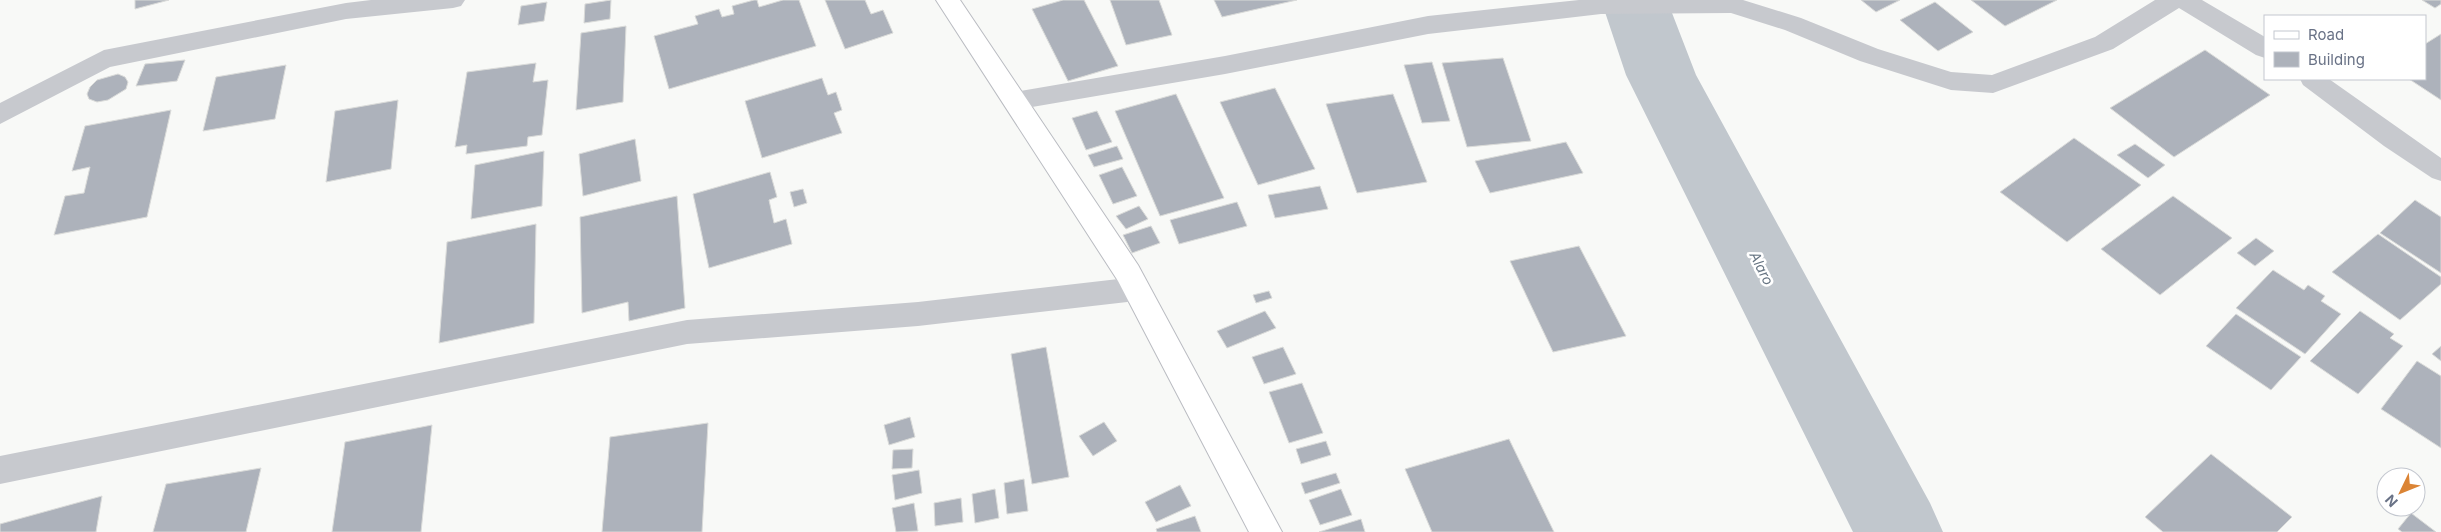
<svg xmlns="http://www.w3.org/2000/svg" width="2441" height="532" viewBox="0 0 2441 532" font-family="Inter,sans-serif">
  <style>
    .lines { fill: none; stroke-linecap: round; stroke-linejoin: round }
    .river { fill: #c1c7cd; fill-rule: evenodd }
    .building { fill: #adb2bb; stroke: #dadbd9 }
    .secondary-casing { stroke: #babcc2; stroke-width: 2 }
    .street { fill: #c7c9ce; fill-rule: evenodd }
    .secondary { fill: #fff; fill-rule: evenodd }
    .labels { text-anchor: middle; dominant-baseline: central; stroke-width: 5; stroke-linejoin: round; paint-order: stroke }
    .water-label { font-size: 14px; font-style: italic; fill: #657381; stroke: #fff }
  </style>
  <rect width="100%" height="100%" fill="#f8f9f7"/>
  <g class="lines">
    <!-- river -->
    <path class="river" d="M1601 0H1667L1696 75 1930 503 1943 532H1853L1626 75Z"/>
  </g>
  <!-- building -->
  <path class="building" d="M135 0H169L135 9Z
    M611 0 610 19 584 23 585 4Z
    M754 0H757L759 7 783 0H799L816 46 669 89 654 36 698 24 695 16 719 9 722 17 734 14 732 6Z
    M825 0H865L871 14 883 10 893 33 845 49Z
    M1063 0H1084L1118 66 1068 81 1032 9Z
    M1110 0H1159L1172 35 1126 45Z
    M1214 0H1297L1222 17Z
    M1861 0H1900L1876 12Z
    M1971 0H2057L2005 26Z
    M2422 0H2441V4L2435 8Z
    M547 2 544 21 518 25 521 6Z
    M1935 2 1973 32 1938 51 1900 20Z
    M626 26 623 102 576 110 581 33Z
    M2441 34V100L2409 79H2425V44Z
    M2205 50 2270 95 2174 157 2110 108Z
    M1503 58 1531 141 1467 147 1442 63Z
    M185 60 177 81 136 86 145 64Z
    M1432 62 1450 121 1422 123 1404 65Z
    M536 63 533 82 548 80 542 135 528 137 527 146 466 154 467 145 455 147 467 72Z
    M286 65 275 119 203 131 216 77Z
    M118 74 125 77 128 82 126 89 108 100 97 102 89 99 87 94 90 87 97 80Z
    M822 78 828 95 836 92 842 110 834 113 842 133 762 158 745 101Z
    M1275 88 1315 169 1258 185 1220 102Z
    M1176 94 1224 198 1160 216 1115 111Z
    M1393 94 1427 182 1357 193 1326 104Z
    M398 100 391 169 326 182 335 111Z
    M171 110 147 217 54 235 65 196 84 193 90 167 72 171 85 126Z
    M1097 111 1112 142 1086 150 1072 118Z
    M2074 138 2141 185 2067 242 2000 192Z
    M635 139 641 181 583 196 579 154Z
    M1566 142 1583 173 1490 193 1475 161Z
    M2135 144 2165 165 2148 178 2117 155Z
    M1117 146 1123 159 1094 167 1088 155Z
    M544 151 542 206 471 219 475 165Z
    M1122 167 1137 196 1113 204 1099 175Z
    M770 172 777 197 769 200 774 223 786 219 792 244 709 268 693 194Z
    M1320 186 1328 209 1275 218 1268 195Z
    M803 189 807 203 794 207 790 192Z
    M677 196 685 308 629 321 628 302 582 313 580 217Z
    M2173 196 2232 238 2160 295 2101 249Z
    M2415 200 2441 217V273L2380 233Z
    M1237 202 1247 226 1179 244 1170 220Z
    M1139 206 1148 219 1126 229 1116 216Z
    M536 224 534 323 439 343 447 242Z
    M1151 226 1160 243 1132 253 1123 235Z
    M2378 234 2441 277V284L2400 320 2332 272Z
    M2256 238 2274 251 2255 266 2237 253Z
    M1579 246 1626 336 1553 352 1510 261Z
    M2273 270 2304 290 2308 285 2325 296 2321 301 2341 314 2305 354 2236 308Z
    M1269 291 1272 298 1256 303 1253 295Z
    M1265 311 1276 328 1227 348 1217 331Z
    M2360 311 2394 334 2390 338 2403 346 2358 394 2310 361Z
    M2236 314 2301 357 2271 390 2206 346Z
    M2441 346V361L2432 354Z
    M1046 347 1069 477 1032 484 1011 354Z
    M1283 347 1296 374 1264 384 1252 357Z
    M2417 361 2441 376V448L2381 409Z
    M1302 383 1323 433 1289 443 1269 392Z
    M910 417 915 437 889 445 884 425Z
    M1104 422 1117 441 1093 456 1079 436Z
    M708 423 702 532H602L610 437Z
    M432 425 421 532H332L345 442Z
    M1509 439 1554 532H1432L1405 469Z
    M1326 441 1331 455 1301 464 1296 449Z
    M913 449 912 468 892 469 893 450Z
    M2211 454 2292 517 2277 532H2163L2145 517Z
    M261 468 246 532H153L166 484Z
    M919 470 922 493 895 500 892 475Z
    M1336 473 1340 483 1305 494 1301 483Z
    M1024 479 1028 511 1007 514 1004 483Z
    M1180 485 1191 506 1156 522 1145 502Z
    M995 489 999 518 975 523 972 494Z
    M1341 489 1352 515 1320 525 1309 500Z
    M102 496 96 532H0V524Z
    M961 498 963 522 935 526 934 503Z
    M914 503 918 531 896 532 892 508Z
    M2411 513 2436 532H2402L2398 529Z
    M1195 516 1201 532H1157L1156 529Z
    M1361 519 1365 532H1319Z"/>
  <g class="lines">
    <!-- secondary casing -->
    <g class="secondary-casing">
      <path id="secondary" d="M936 0H960L1138 265 1282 532H1249L1118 281Z"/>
    </g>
    <!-- street -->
    <path class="street" d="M371 0H465L461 6 453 8 346 19 110 67 0 124V103L104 50 346 3Z
      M1579 0H1743L1801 18 1878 49 1951 72 1992 75 2095 37 2155 0H2202L2265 37V58L2256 55 2179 8 2113 49 1993 93 1951 90 1860 61 1785 30 1731 13 1601 14 1428 34 1225 74 1015 110 1006 108 1002 101 1006 94 1015 92 1225 56 1428 16Z
      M2300 79H2329L2441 158V181L2432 178 2384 146 2303 85Z
      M1136 277 1146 281 1150 289 1146 297 1136 301 918 326 687 344 0 484V456L687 320 918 302Z"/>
    <!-- secondary -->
    <use href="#secondary" class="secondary"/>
  </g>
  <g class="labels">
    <!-- water labels -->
    <g class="water-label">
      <text transform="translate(1762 268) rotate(63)">Alaro</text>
    </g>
  </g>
  <!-- legend -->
  <rect x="2264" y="15" width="162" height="65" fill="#ffffff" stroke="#c3c7cf"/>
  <rect x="2274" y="31" width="25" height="8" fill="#ffffff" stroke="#c3c7cf"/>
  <text x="2308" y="40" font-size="15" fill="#697286">Road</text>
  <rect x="2274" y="52" width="25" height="15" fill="#adb2bb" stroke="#c3c7cf"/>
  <text x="2308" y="65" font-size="15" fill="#697286">Building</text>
  <!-- north arrow -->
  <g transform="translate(2401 492) rotate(227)"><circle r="24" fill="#ffffff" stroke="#c3c7cf"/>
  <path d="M0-4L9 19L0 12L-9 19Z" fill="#db8435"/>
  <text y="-8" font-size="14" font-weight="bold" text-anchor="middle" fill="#697286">N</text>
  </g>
</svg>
